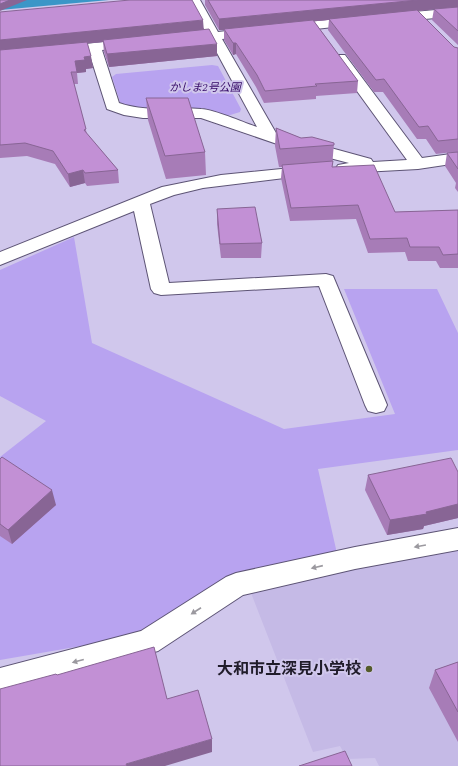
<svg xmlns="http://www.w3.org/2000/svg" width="458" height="766" viewBox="0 0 458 766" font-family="Spectral,'Noto Sans JP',serif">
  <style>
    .built { fill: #c5bae6 }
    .green { fill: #b8a3f0 }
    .water { fill: #3b96c7 }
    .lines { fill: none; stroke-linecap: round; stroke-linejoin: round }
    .minor-casing { stroke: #5d5475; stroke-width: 2 }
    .minor { fill: #fff; fill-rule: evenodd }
    .wall { fill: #a77cb7 }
    .shaded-wall { fill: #886595 }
    .building { fill: #c290d5; stroke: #886595 }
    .oneway { fill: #9b999f }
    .poi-dot { fill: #545b2a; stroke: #d0c7ec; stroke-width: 1.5 }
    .labels { text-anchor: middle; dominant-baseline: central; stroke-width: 4; stroke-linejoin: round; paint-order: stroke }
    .far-park-label { font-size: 11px; font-style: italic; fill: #330865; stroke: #d0c7ec }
    .near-poi-label { font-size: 16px; font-weight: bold; fill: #201c2a; stroke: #d0c7ec; text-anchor: end }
  </style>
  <rect width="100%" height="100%" fill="#d0c7ec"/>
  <!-- built -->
  <path class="built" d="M458 549V766H379L375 758 347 759 340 746 313 752 251 593 258 584Z"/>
  <!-- green -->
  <path class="green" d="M212 65 218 66 241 109 240 112 227 116 217 114 203 108 136 110 121 105 112 77 116 74Z
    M74 237 92 343 284 429 395 414 344 289H437L458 333V450L318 469 338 558 229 577 145 635 0 660V457L46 421 0 396V270Z"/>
  <!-- water -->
  <path class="water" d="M0 0H109L0 10Z"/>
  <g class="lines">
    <!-- minor casing -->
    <g class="minor-casing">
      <path id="minor" d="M188 0H200L218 32 254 28 259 29 260 32 259 35 254 36 222 39 276 133 371 159 373 162 407 160 333 58 335 55H345L422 158 458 153V163L418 169 344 173 338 171 336 168 338 165 349 163 280 145 201 118H143L124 115 107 109 89 52 0 61V53L132 39 137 40 139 43 137 46 102 50 119 103C147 113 172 106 201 109 216 110 242 122 257 127L210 40 182 43 177 42 175 39 177 36 206 33Z
        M458 8V16L391 22 387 21 385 18 387 15 391 14Z
        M357 17 361 18 363 21 361 24 288 32 283 31 282 28 283 25 288 24Z
        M311 166 317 168 319 171 317 174 203 188 174 195 150 204 169 283 326 274 333 276 387 405 384 411 376 413 368 411 365 405 319 286 161 295 154 293 151 289 134 211 0 265V252L162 187 221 175Z
        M458 528V550L355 569 243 595 158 651 0 696V668L141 631 226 577 236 573 355 547Z"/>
    </g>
    <!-- minor -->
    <use href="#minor" class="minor"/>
  </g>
  <!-- wall -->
  <path class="wall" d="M205 0H458V45L432 20 434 9 418 11 454 47 458 48V192L455 188 456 183 445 166 447 153 453 152 436 154 426 139H417L383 92H374L328 30 329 20 314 21 358 81 357 93 316 96V99L264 103 256 87 236 54 233 55 224 40V30H219L205 5Z
    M0 12 204 30 217 56 109 67 104 52 103 42 87 43 93 68 86 69V72L77 73 78 84H74L87 134 118 170 119 183 87 186 85 183 70 187 55 164 27 156 0 158Z
    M146 98 205 152 206 175 166 179 148 120Z
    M276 128 301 138 334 143 332 167 395 212 458 210V268H440L436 261H408L405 252 368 253 356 219 290 221 281 178 282 167H279L275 146Z
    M217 209 262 243 261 258H221L217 224Z
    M0 459 56 505 12 544 0 536Z
    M458 472V518L424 526 423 529 387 535 365 490 368 475Z
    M458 662V742L429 688 435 670Z"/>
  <!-- shaded-wall -->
  <path class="shaded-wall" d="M10 0H27L0 11V4Z
    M418 0H458V7L225 30 224 29V30H219V19Z
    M203 20 204 32 103 40V42L0 52V40Z
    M233 43H236V54L233 55Z
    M217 44V56L109 67 107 54Z
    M91 56 93 68 86 69V72L77 73 75 61 84 57Z
    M83 170 85 183 70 187 68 174Z
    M52 490 56 505 12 544 8 530Z
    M458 504V518L424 526 423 529 387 535 390 520Z
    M212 739V752L165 766H127L126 764Z"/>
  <!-- building -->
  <path class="building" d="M0 0H10L0 4Z
    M130 0H192L203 20 0 40V12Z
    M208 0H418L219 19Z
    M458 7V31L434 9Z
    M417 10 454 47 458 48V139L438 141 428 126 419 127 384 79 376 80 329 19Z
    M313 20 358 81 315 84 317 86 265 91 257 75 236 43H233L224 29Z
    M209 29 217 44 107 54 103 40Z
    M87 42 91 56 84 57 85 60 75 61 77 72H71L86 129 84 130 118 170 85 173 83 170 68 174 53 151 25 143 0 145V50Z
    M146 98H188L205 152 165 156Z
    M276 128 301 138 312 137 334 143V145L280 149Z
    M458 152V169L447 153Z
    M333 161 332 167 374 165 395 212 458 210V254L443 255 439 247H410L407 238 370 239 358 205 291 208 282 165Z
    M255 207 262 243 220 244 217 209Z
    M2 457 52 490 8 530 0 524V459Z
    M451 458 458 472V504L426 512 427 514 390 520 368 475Z
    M154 647 167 699 198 690 212 739 126 764 127 766H0V689L56 674 57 675Z
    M458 662V712L435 670Z
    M345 751 352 766H299Z"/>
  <!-- one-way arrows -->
  <defs><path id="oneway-solid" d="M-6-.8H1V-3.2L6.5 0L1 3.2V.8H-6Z"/></defs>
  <g class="oneway">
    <use href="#oneway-solid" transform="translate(420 546) rotate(170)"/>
    <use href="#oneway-solid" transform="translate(317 567) rotate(167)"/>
    <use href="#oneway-solid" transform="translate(196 611) rotate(147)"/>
    <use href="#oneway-solid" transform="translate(78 661) rotate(165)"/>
  </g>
  <!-- markers -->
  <circle class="poi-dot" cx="369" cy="669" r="4"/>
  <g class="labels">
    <!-- far-park labels -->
    <g class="far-park-label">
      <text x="205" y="87">かしま2号公園</text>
    </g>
    <!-- near-poi labels -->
    <g class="near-poi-label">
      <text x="361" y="669">大和市立深見小学校</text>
    </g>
  </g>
</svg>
